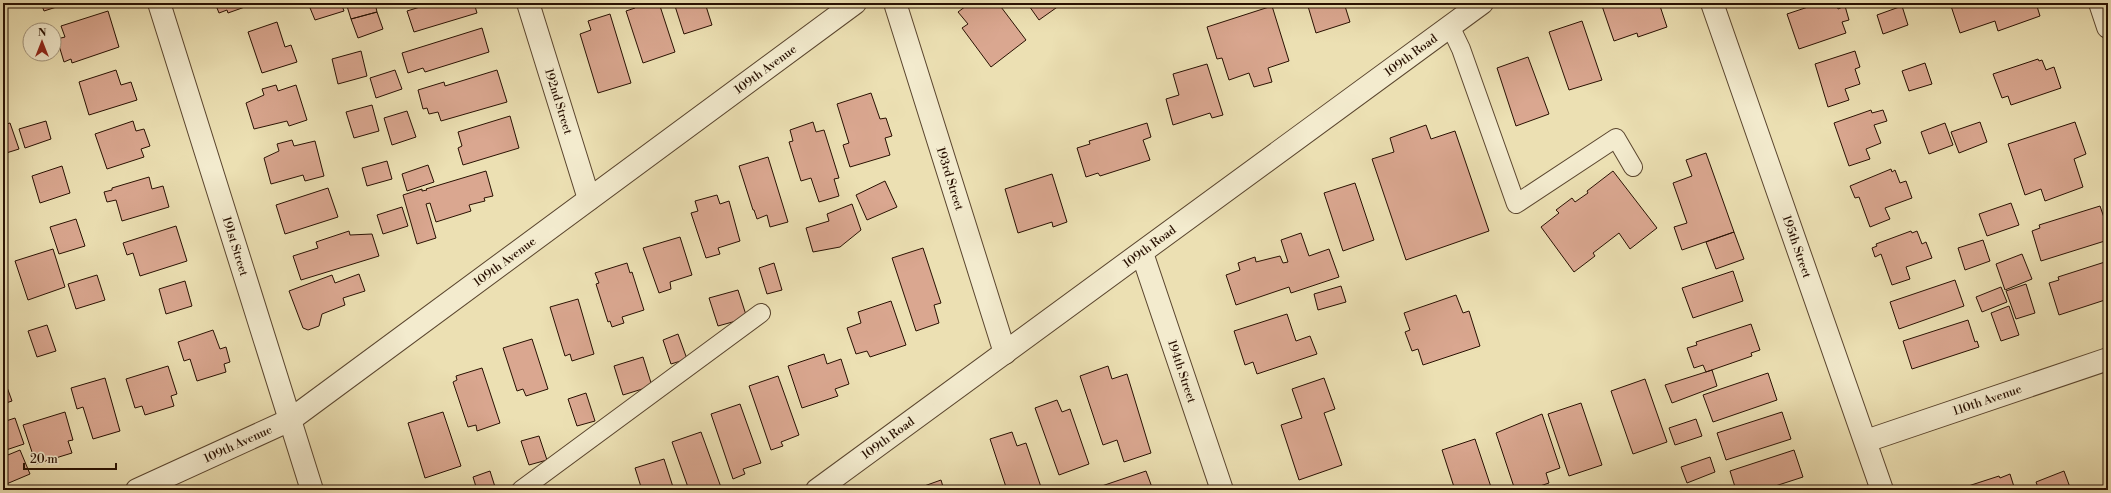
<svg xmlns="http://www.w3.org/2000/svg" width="2111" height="493" viewBox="0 0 2111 493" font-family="'Libre Bodoni',serif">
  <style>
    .building { fill: #daa790; stroke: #291102 }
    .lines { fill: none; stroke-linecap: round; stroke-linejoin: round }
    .service-casing { stroke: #5a452e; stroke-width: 20 }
    .minor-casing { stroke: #5a452e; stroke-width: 24 }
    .service { stroke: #f3ebce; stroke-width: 18 }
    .minor { stroke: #f3ebce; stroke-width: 22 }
    .labels { text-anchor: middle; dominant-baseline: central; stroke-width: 3; stroke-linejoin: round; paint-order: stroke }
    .street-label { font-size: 12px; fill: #291102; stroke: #f3ebce }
  </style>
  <rect width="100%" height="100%" fill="#ece0b3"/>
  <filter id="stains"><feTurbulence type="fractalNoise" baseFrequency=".005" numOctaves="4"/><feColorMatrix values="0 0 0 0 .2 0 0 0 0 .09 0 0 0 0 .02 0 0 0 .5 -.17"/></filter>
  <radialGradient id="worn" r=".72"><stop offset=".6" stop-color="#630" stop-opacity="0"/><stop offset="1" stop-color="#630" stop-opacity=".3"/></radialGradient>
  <!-- building -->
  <path class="building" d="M41 3H69L44 11Z
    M215 3H256L228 13 227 10 219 13Z
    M308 3H341L344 11 315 20Z
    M346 3H375L377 12 351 19Z
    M433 3H474L477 13 414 32 407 11Z
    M633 3H659L675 52 643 63 626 11 635 8Z
    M674 3H705L712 25 684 34Z
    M970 3H998L1026 40 991 67 962 28 968 24 958 12Z
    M1027 3H1063L1039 20Z
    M1307 3H1344L1350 22 1316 33Z
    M1601 3H1659L1667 27 1638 37 1637 33 1614 41Z
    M1820 3H1836L1838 9 1845 6 1849 20 1842 22 1846 33 1799 49 1787 14Z
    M1950 3H2036L2040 16 1998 31 1995 21 1960 33Z
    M1272 6 1289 61 1268 68 1272 82 1254 87 1249 73 1229 80 1222 58 1217 59 1207 27Z
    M1902 6 1908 25 1883 34 1877 15Z
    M108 11 119 47 72 63 71 59 64 62 57 39 65 37 61 26Z
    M377 12 383 29 358 38 351 19Z
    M610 14 631 83 598 93 580 34 591 30 588 21Z
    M1582 21 1602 80 1569 90 1549 32Z
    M277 22 285 47 291 45 297 62 262 73 248 32Z
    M482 28 489 52 425 72 423 68 408 73 402 53Z
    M361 51 367 76 338 84 332 59Z
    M1855 51 1860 67 1855 69 1860 84 1845 89 1849 100 1828 107 1815 64Z
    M1528 57 1549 114 1516 126 1497 68Z
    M2038 59 2039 61 2042 60 2046 70 2054 67 2061 88 2011 105 2008 96 2002 98 1993 74Z
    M1925 63 1932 84 1909 91 1902 71Z
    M1207 64 1223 115 1212 118 1210 113 1173 125 1166 99 1179 95 1173 74Z
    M116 70 121 85 131 82 137 100 89 115 79 82Z
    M395 70 402 89 376 98 370 78Z
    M497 70 507 102 441 121 438 112 429 114 427 108 423 109 418 90 444 82 445 86Z
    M276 85 278 91 296 85 307 120 289 126 287 121 254 129 246 103 264 95 262 89Z
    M871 93 880 119 886 118 892 136 885 138 890 155 850 167 843 145 849 143 837 104Z
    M372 105 379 131 354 138 346 112Z
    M1871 110 1872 113 1883 110 1887 121 1874 125 1881 143 1866 149 1870 159 1849 166 1834 123Z
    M407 111 416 137 392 145 384 118Z
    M510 116 519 148 463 165 458 148 462 146 458 132Z
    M46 121 51 139 25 148 19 129Z
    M133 121 136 131 144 129 150 146 141 149 144 157 107 169 95 134Z
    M813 122 816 132 824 130 839 178 834 179 839 196 819 202 811 178 801 181 789 142 793 141 790 130Z
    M1980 122 1987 142 1959 153 1951 132Z
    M2075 122 2086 154 2074 159 2083 187 2045 201 2041 189 2025 195 2008 144Z
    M10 123 19 149 3 154V125Z
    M1147 123 1151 137 1143 140 1150 160 1100 176 1098 173 1086 177 1077 148 1090 144 1089 141Z
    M1945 123 1953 145 1929 154 1921 132Z
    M1426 125 1431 139 1455 131 1489 231 1406 260 1372 159 1394 152 1390 138Z
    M292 140 294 146 315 141 324 176 305 181 303 175 271 184 264 158 279 151 277 144Z
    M1706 153 1734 232 1682 250 1674 227 1687 223 1673 183 1692 176 1686 160Z
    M768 157 788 222 770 227 767 215 757 219 754 210H753L739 166Z
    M387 161 392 179 367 186 362 168Z
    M428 165 434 182 407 191 402 174Z
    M62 166 70 193 40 203 32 176Z
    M1891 169 1892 172 1895 170 1900 183 1906 181 1912 198 1885 208 1890 219 1870 227 1859 197 1855 198 1850 186Z
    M486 171 493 196 484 198 485 201 469 205 471 211 436 222 430 203 426 204 436 238 417 244 403 195 422 189V191L427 190 426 189Z
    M1613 171 1657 228 1630 249 1619 233 1593 253 1595 256 1574 272 1541 227 1559 213 1556 210 1572 198 1575 202 1588 193 1587 191Z
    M1052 174 1067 222 1053 227 1052 222 1018 233 1005 189Z
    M149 177 152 189 163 186 169 207 122 221 116 200 107 202 104 192 112 190V188Z
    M885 181 897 207 867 220 856 195Z
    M1355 183 1374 240 1343 251 1324 193Z
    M328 188 338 217 285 234 276 205Z
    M717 195 720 204 729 201 740 241 718 248 720 254 706 258 691 213 698 211 695 201Z
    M2011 203 2019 225 1987 236 1979 214Z
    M852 204 861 230 840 247 813 252 806 228 829 221 827 214Z
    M2100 206 2108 229V240L2041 261 2032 231 2040 228 2039 225Z
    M402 207 408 226 383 234 377 215Z
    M76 219 85 246 59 254 50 227Z
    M176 226 187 261 140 276 133 253 127 255 123 243Z
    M349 231 350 235 372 234 379 256 301 280 293 256 318 248 316 242Z
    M1911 231 1912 233 1917 231 1922 244 1926 242 1932 258 1906 267 1910 279 1892 285 1881 254 1875 257 1872 248 1877 246 1876 244Z
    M1734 232 1744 259 1716 269 1706 242Z
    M1301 233 1309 256 1329 249 1339 277 1291 293 1289 287 1236 305 1226 275 1240 270 1238 263 1255 257 1256 262 1280 256 1283 263 1288 262 1281 240Z
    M680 237 692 275 670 282 671 289 659 293 643 248Z
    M1983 240 1990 261 1965 270 1958 248Z
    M923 248 941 303 934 305 939 323 916 331 892 258Z
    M53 249 65 287 28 300 15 261Z
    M2022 254 2032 279 2005 290 1996 264Z
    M2108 261V299L2059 315 2049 283 2059 280 2058 277Z
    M627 263 630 273 632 272 644 310 622 317 624 323 612 327 610 321 608 322 596 284 599 283 595 273Z
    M774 263 782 290 767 294 759 268Z
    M1733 271 1743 301 1693 318 1682 288Z
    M359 274 365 291 343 298 345 305 322 314 319 326 308 330 303 328 289 291 332 275 335 283Z
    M97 275 105 300 76 309 68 284Z
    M1955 280 1964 306 1899 329 1890 302Z
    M185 281 192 306 166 314 159 289Z
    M2026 284 2035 313 2016 319 2006 291Z
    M1341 286 1346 302 1318 310 1314 294Z
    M2001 287 2007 302 1982 312 1976 297Z
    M738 290 747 318 718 326 709 298Z
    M1456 295 1463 313 1469 311 1480 346 1423 365 1418 349 1412 351 1405 332 1410 330 1404 313Z
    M578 299 594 354 572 361 570 354 565 356 550 307Z
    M891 301 906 345 870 357 867 351 856 354 847 328 861 323 858 312Z
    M2009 306 2019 335 2001 341 1991 313Z
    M1287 314 1296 341 1310 336 1317 354 1257 374 1253 362 1245 365 1234 331Z
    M1968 320 1975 342 1977 341 1979 347 1912 369 1903 341Z
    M1751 324 1760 350 1751 353 1752 356 1706 372 1703 365 1694 368 1687 348 1697 345 1696 342Z
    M47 325 56 351 37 357 28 331Z
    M213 330 220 349 226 347 230 362 224 364 226 372 197 381 190 359 184 361 178 342Z
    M678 334 687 359 671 364 663 340Z
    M532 339 548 389 526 396 523 389 517 391 503 348Z
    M824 354 827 364 841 359 849 384 835 389 838 396 802 408 788 366Z
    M643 357 652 386 623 395 614 366Z
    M168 366 177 394 171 396 174 406 145 415 142 406 135 408 126 379Z
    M1108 366 1112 379 1127 374 1151 453 1124 462 1117 440 1103 445 1080 376Z
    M482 368 500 423 477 431 476 425 468 427 453 382 457 380 456 376Z
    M1712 370 1717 386 1672 403 1665 385Z
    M1768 373 1777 400 1713 422 1703 395Z
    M3 376 12 401 3 404Z
    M778 376 799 435 781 442 783 446 771 450 749 386Z
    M105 378 120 431 93 439 83 407 77 409 71 388Z
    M1324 378 1335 409 1324 413 1342 465 1299 480 1281 425 1302 418 1292 389Z
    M1645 379 1667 442 1633 454 1611 391Z
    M586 393 595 421 577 426 568 399Z
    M1057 400 1062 412 1070 409 1089 464 1059 475 1035 408Z
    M1581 403 1602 465 1569 476 1548 414Z
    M740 404 761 463 743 469 745 474 733 479 711 414Z
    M65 412 73 440 68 441 72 453 36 464 23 425Z
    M443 412 461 466 425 478 408 423Z
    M1782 412 1791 439 1726 460 1717 433Z
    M1542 414 1560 468 1546 473 1549 483 1528 490H1515L1496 433Z
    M15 418 24 444 3 451V422Z
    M1696 419 1702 436 1675 445 1669 428Z
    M701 432 722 490H689L672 442Z
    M1012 432 1017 446 1026 443 1042 490H1007L990 439Z
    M539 436 547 460 529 465 521 441Z
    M1475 439 1492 490H1455L1442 450Z
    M20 450 30 474 4 485 3 457Z
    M1794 450 1803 477 1763 490H1736L1730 471Z
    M1710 457 1715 472 1687 483 1681 467Z
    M664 459 674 490H642L635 468Z
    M490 471 496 490H477L473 477Z
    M1146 471 1153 490H1090Z
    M2064 471 2071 490H2039L2036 482Z
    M2010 474 2015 490 1959 489 1999 476 2000 478Z
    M941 480 944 490H913Z"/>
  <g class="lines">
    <!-- service casing -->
    <g class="service-casing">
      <path id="service" d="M1450 26 1461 49 1516 204 1616 138 1633 167
        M521 490 761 313"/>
    </g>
    <!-- minor casing -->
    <g class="minor-casing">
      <g id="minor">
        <path id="s1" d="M159 3 312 490"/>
        <path id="s2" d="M528 3 589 199"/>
        <path id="s3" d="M895 3 1005 353"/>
        <path id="s4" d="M1712 3 1882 490"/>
        <path d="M2100 3 2108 27"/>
        <path id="s5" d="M1142 253 1222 490"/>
        <path id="s6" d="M1866 441 2108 359"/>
        <path id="s7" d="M137 490 290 420 855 3"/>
        <path id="s8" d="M817 490 1482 3"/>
      </g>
    </g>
    <!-- service -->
    <use href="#service" class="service"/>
    <!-- minor -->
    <use href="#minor" class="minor"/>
  </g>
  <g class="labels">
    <!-- street labels -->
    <g class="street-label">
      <text stroke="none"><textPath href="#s8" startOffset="736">109th Road</textPath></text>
      <text stroke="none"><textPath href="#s7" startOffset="759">109th Avenue</textPath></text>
      <text stroke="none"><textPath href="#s2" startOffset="103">192nd Street</textPath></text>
      <text stroke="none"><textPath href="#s3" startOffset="184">193rd Street</textPath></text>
      <text stroke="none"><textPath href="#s4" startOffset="258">195th Street</textPath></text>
      <text stroke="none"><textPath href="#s1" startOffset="255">191st Street</textPath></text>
      <text stroke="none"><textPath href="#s8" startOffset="412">109th Road</textPath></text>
      <text stroke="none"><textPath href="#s7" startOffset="435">109th Avenue</textPath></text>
      <text stroke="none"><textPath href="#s5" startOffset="125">194th Street</textPath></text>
      <text stroke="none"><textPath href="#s6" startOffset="128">110th Avenue</textPath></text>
      <text stroke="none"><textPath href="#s8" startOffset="88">109th Road</textPath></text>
      <text stroke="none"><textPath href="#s7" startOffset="111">109th Avenue</textPath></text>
    </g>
  </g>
  <!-- margin -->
  <rect width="2111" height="493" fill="none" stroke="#ece0b3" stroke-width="16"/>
  <rect x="4" y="4" width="2103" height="485" fill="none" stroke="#291102" stroke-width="2"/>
  <rect x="8" y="8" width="2095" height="477" fill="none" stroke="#291102"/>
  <!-- north arrow -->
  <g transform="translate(42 42)"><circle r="19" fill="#f3ebce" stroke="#a2947c"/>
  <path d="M0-3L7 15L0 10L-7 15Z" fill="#8f2418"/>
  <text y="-6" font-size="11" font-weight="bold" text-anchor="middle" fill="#291102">N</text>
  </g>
  <!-- scale -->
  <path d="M24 463v6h92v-6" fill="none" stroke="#291102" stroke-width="2"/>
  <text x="30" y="463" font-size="12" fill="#291102" stroke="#f3ebce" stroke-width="3" paint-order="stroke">20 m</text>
  <rect width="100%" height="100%" filter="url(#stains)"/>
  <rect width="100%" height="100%" fill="url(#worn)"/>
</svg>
